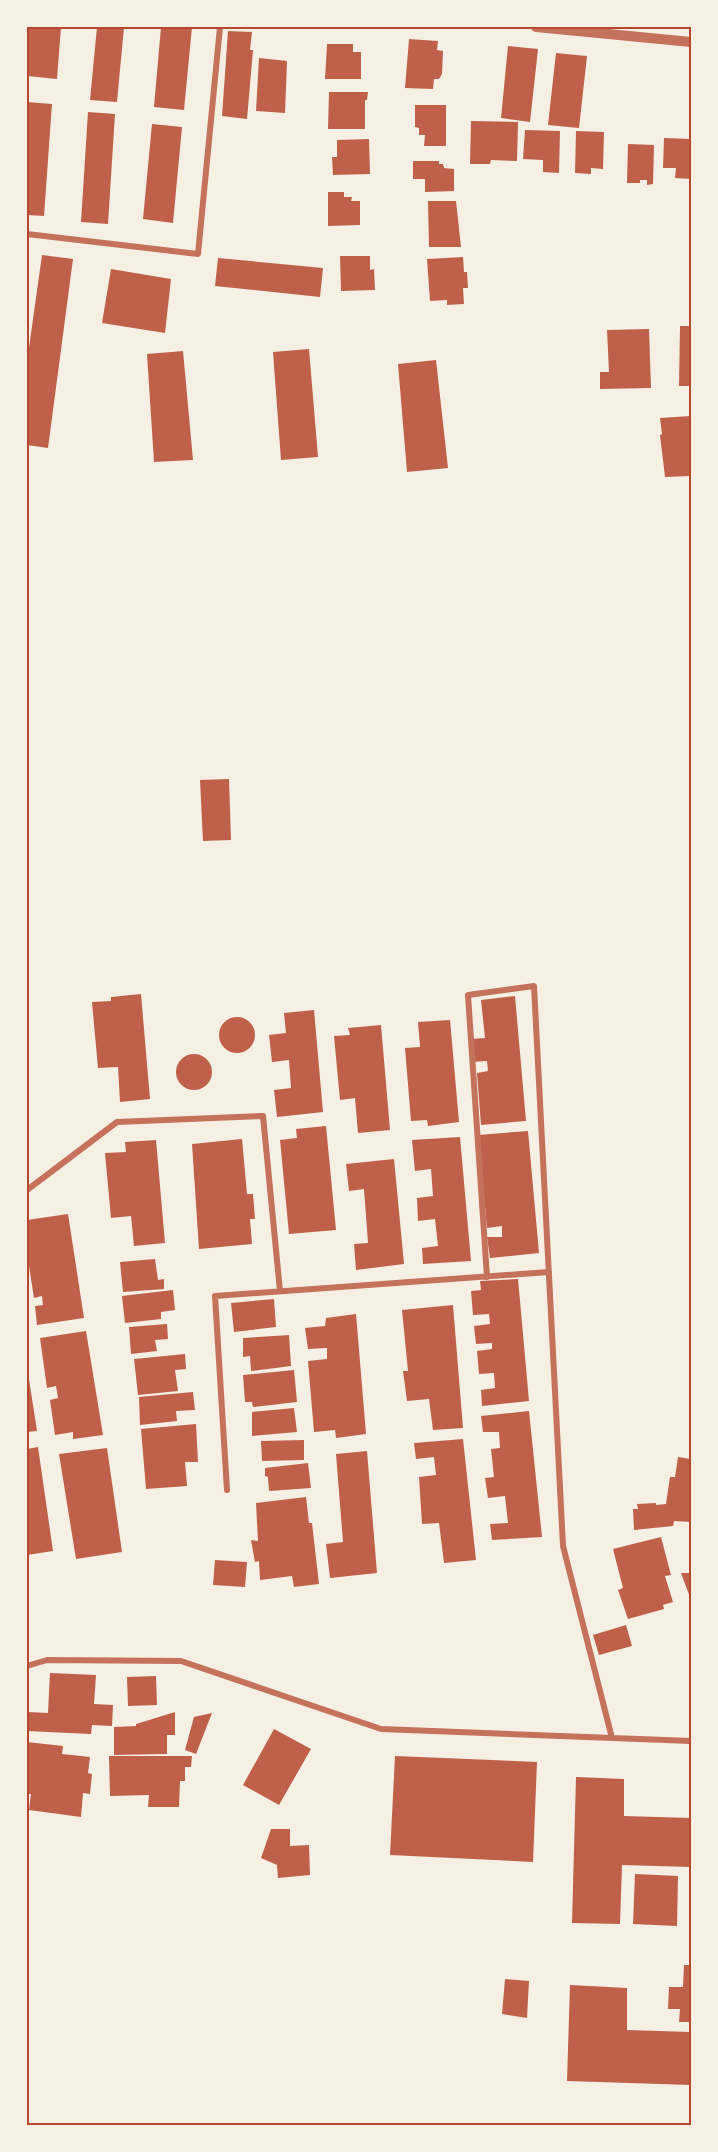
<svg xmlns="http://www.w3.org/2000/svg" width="718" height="2152" viewBox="0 0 718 2152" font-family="'DejaVu Sans',sans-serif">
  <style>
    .building { fill: #bf614a }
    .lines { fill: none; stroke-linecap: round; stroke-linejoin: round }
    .minor { stroke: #c5725c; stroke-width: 6 }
    .tertiary { stroke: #c5725c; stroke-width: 10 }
    .neatline { fill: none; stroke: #b5482f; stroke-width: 2 }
  </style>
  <rect width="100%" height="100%" fill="#f6efe4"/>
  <!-- building -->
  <path class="building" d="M29 27H61L57 79 27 76Z
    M97 27H124L117 102 90 100Z
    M161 27H192L184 110 154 107Z
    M228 31 252 32 250 50H253L247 119 222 116Z
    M409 39 438 41 437 50 443 51 442 74 439 79H434L433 89 405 88Z
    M327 44H353V52H361V79H325Z
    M508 46 538 49 530 122 501 118Z
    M556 53 587 56 579 128 548 125Z
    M259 58 287 61 285 113 256 111Z
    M329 92H368L367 100H365V129H328Z
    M27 102 52 104 44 216 27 215Z
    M415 105H446V146H424L425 135H419V128L415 127Z
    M88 112 115 114 108 224 81 222Z
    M471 121 518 122 517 161 491 160 490 164H470Z
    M152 124 182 127 173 223 143 219Z
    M525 130 560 131 559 173 543 172V160L523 159Z
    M576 131 604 132 603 169 591 168V174L575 173Z
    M664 138 691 139V179L675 178 676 168H663Z
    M369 139 370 174 333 175 332 157H337V140Z
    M628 144 654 145 653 184 647 185V180H640V183H627Z
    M413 161H439V164H443L444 168 454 169V191L425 192V179H413Z
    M328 192H344V197H352L351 201H360V225L328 226Z
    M428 201H456L461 247H429Z
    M42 255 73 259 48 448 27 445V362Z
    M340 256H370V270L374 269 375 290 341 291Z
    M463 257 464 272H467L468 288H463L464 304 447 305V300L430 301 427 259Z
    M218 258 323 268 320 297 215 286Z
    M111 269 171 279 165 333 102 323Z
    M680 326H691V386H679Z
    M649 329 651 388 600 389V372H609L607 330Z
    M309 349 318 457 281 460 273 352Z
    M183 351 193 460 154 462 147 354Z
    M436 360 448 468 407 472 398 364Z
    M691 416V476L665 477 660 435 662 434 660 418Z
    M229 779 231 840 203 841 200 780Z
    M141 994 150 1099 120 1102 118 1067 98 1068 92 1002 111 1001V997Z
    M515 996 526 1121 481 1125 477 1073 488 1071 487 1061 471 1062 470 1039 485 1038 481 1000Z
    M314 1010 323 1112 277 1117 274 1090 291 1088 289 1060 272 1062 269 1035 286 1033 284 1013Z
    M219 1035a18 18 0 1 1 36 0a18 18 0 1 1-36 0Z
    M450 1020 459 1122 428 1126 427 1120 411 1121 405 1048 420 1047 418 1022Z
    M381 1025 390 1130 358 1133 355 1098 340 1100 334 1036 350 1035 348 1028Z
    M176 1072a18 18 0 1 1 36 0a18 18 0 1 1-36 0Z
    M326 1126 336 1230 289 1234 280 1140 297 1138 296 1129Z
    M528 1131 539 1253 490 1258 487 1237H502V1226L487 1228 478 1135Z
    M460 1137 471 1261 423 1264 422 1248 438 1246 435 1219 418 1221 417 1198 433 1196 431 1169 415 1171 412 1140Z
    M242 1139 247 1194H253L255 1219H250L252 1244 199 1249 192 1144Z
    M156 1140 165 1243 134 1246 131 1216 111 1218 105 1153 126 1152 125 1142Z
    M394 1159 404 1264 356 1270 354 1244 368 1243 364 1189 349 1191 346 1164Z
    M68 1214 84 1318 37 1325 35 1306 43 1305 42 1296 34 1298 27 1253V1220Z
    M155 1259 158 1280 164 1279V1289L123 1292 120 1262Z
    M518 1279 529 1401 482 1406 481 1390 495 1388 494 1373 479 1374 477 1351 492 1349V1343L476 1344 474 1326 490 1324 489 1314 473 1315 471 1291 481 1290 480 1281Z
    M173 1290 175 1310 161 1312V1319L125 1323 122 1296Z
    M274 1299 276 1327 234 1332 231 1303Z
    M453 1305 463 1428 433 1430 429 1399 407 1401 403 1371H408L402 1310Z
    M356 1314 366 1434 336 1438 335 1430 314 1432 308 1361 327 1359V1348L308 1349 305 1328 325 1326 326 1318Z
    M167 1324 168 1339 155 1340 157 1351 131 1354 129 1327Z
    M86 1331 103 1435 73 1439V1432L55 1435 50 1400 58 1398 56 1386 47 1388 40 1338Z
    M289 1335 291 1366 251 1371 250 1356 243 1357V1338Z
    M185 1354 186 1369 175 1370 178 1391 138 1395 134 1359Z
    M294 1370 297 1402 253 1407 252 1402H245L243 1375Z
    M28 1373 37 1431 27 1432V1374Z
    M193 1392 195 1410 176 1411 177 1421 140 1425 139 1397Z
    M294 1408 297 1432 252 1436V1412Z
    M529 1411 542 1537 492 1540 490 1524 508 1523 505 1496 488 1498 485 1478 494 1477 491 1449 500 1448 499 1432H483L481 1416Z
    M196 1424 198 1462H185L187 1486 146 1489 141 1429Z
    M463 1439 476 1560 444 1563 439 1523 422 1524 419 1477 436 1475 434 1457 416 1459 414 1443Z
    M304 1440V1460L262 1461 261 1441Z
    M38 1447 53 1551 27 1555V1449Z
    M107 1448 122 1552 76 1559 59 1454Z
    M367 1451 377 1573 330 1578 326 1544 343 1542 336 1454Z
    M678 1457 691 1459V1522L674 1521 673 1526 634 1530 633 1509H638L637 1504 656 1503V1505L666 1504 670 1477H675Z
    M308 1463 311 1488 269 1491 268 1477 265 1476V1468Z
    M306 1497 309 1523H312L319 1584 294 1587 292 1576 260 1580 259 1561 255 1562 251 1540 258 1541 256 1503Z
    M661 1537 671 1575 665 1576 673 1602 663 1605 664 1609 628 1619 618 1590 623 1588 613 1549Z
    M215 1560 247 1562 245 1587 213 1585Z
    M681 1573H691V1600Z
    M626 1625 632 1646 599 1655 593 1635Z
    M50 1673 96 1675 94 1704 113 1705 112 1726 92 1725 91 1734 27 1731 28 1712 48 1713Z
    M156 1676 157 1705 128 1706 127 1677Z
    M175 1712V1735H167V1754L114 1755V1727L136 1726V1724Z
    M212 1713 196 1754 185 1750 194 1717Z
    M274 1729 311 1749 279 1805 243 1785Z
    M27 1742 63 1746 62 1754 90 1757 88 1773 92 1774 90 1794 83 1793 81 1817 29 1810 31 1794H27Z
    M109 1756H192L191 1767H185V1781H180L179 1807H148L149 1795 110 1796Z
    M395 1756 537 1762 533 1862 390 1855Z
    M576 1777 624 1779V1816L691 1818V1867L622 1865 620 1924 572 1923Z
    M271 1829H290V1846L309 1845 310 1875 278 1878 277 1865 261 1858Z
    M635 1874 678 1876 677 1926 633 1924Z
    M684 1965H691V2022H679L680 2009H668L669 1987H683Z
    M505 1979 529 1981 527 2018 502 2014Z
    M570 1985 627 1988V2030L691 2032V2085L567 2081Z"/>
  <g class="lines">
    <!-- minor -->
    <path class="minor" d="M27 234 198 254 220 27
      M27 1190 117 1122 263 1116 280 1291
      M487 1277 468 995 534 986 563 1546 612 1738
      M227 1490 215 1296 549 1272
      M27 1666 47 1660 181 1661 381 1729 691 1741"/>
    <!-- tertiary -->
    <path class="tertiary" d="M536 27 691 42"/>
  </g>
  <!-- border -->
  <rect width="718" height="2152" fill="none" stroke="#f6efe4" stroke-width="57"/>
  <rect x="28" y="28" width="662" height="2096" class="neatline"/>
</svg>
